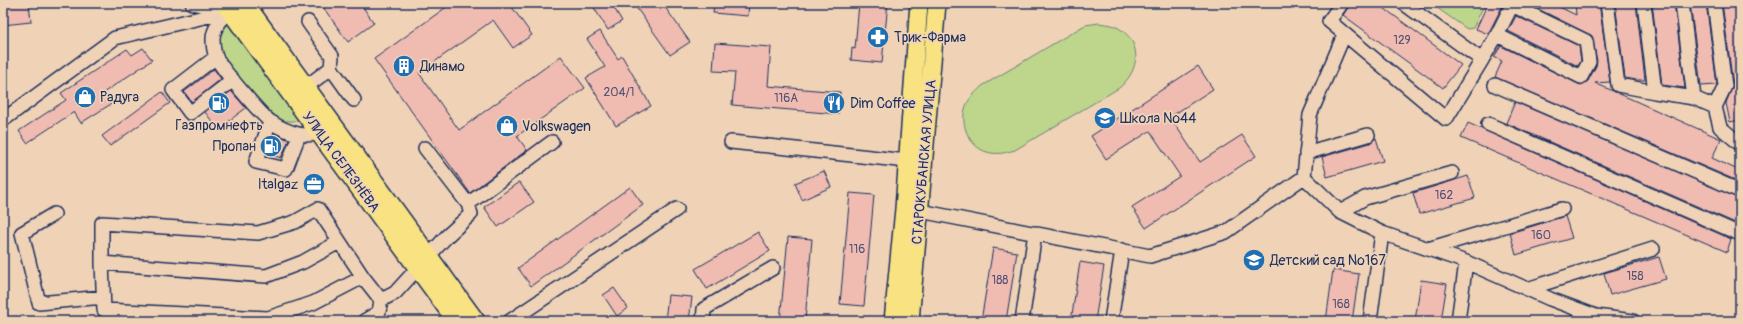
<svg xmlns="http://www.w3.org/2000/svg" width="1743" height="324" viewBox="0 0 1743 324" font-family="Pangolin,sans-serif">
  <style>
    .green { fill: #bed58c; stroke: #6c8275 }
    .building { fill: #f0bbb1; stroke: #1b2f5e }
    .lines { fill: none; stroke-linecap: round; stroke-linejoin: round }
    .minor-casing { stroke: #1b2f5e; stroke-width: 16 }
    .major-casing { stroke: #1b2f5e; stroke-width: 20 }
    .minor { stroke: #f0d3b7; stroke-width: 13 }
    .major { stroke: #f8e281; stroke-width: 17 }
    .labels { text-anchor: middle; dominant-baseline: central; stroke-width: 3.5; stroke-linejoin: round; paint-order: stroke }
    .number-label { font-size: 12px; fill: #505273 }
    .poi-label { font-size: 14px; fill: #1b2f5e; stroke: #f0d3b7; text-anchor: start }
    .street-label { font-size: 14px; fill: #1b2f5e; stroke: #f0d3b7 }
  </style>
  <rect width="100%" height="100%" fill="#f0d3b7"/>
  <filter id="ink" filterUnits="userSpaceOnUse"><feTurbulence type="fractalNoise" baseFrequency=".025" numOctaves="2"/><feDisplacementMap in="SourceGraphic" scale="8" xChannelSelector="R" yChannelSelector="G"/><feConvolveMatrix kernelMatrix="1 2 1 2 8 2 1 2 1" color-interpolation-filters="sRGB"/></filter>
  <g filter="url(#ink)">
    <!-- green -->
    <path class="green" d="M1430 3H1485L1473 28 1467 29Z
      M232 22 301 113 297 121H281L265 108 222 61 219 31 224 24Z
      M1099 23C1104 24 1110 24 1115 26 1143 40 1141 70 1119 88L1015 150C1005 153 997 155 987 152 969 147 959 123 966 106 969 98 976 92 982 86L1085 25Z"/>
    <!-- building -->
    <path class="building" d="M3 3H29L31 22 3 25Z
      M320 3H360L374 23 348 42Z
      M452 3H509L532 35 513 48 493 20 419 73 459 130 561 56 585 88 517 136 527 150 470 193 374 59Z
      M591 3H611L622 21 608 30Z
      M633 3H662L690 42 670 55Z
      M714 3H749L748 16 713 13Z
      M859 3H888L882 63 851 60 852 48 855 49Z
      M1351 3H1377L1461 65 1443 88 1343 15Z
      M1488 3H1504L1488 34 1476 29Z
      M1526 3H1551L1576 15 1575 3H1599L1610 82 1595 83 1721 139 1712 158 1740 171V182L1495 77 1502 61 1494 57 1501 46 1581 85 1588 81 1596 66 1597 61 1592 36Z
      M1615 3H1636L1645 80H1637L1625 78Z
      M1652 3H1674L1685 88 1662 85Z
      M1690 3H1706L1717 85 1701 86Z
      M1722 3H1740V120L1730 122 1726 103 1733 85Z
      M1516 16 1579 46 1581 61 1578 66 1508 31Z
      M600 31 618 59 622 56 651 106 616 126 586 78 605 67 587 39Z
      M715 43 771 47 768 86 840 92 838 114 732 105 735 72 713 71Z
      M143 48 152 60 103 93 111 104 81 123 74 112 27 143 19 131 66 100 61 93 127 49 132 55Z
      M1198 66 1213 89 1170 117 1200 162 1242 135 1256 156 1146 228 1132 207 1180 176 1150 131 1106 159 1091 136Z
      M214 69 221 79 192 102 184 92Z
      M231 91 246 108 218 129 205 112Z
      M162 92 170 103 110 146 102 136Z
      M1515 102 1740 199V225L1506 123Z
      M1468 123 1731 239 1727 252 1461 138Z
      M274 133 289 140 281 158 267 153Z
      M1376 138 1383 161 1327 177 1322 157 1370 143Z
      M824 171 831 187 802 200 795 183Z
      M1468 176 1475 198 1419 214 1413 193Z
      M519 182 534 202 498 227 484 207Z
      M630 187 643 205 531 286 518 268Z
      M850 193 874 195 864 306 840 304Z
      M1565 216 1572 238 1516 255 1510 233Z
      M758 232 770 251 707 289 695 269Z
      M788 237 812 239 805 321H780Z
      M993 248 1017 252 1006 321H981Z
      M1659 257 1666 279 1610 295 1604 273Z
      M1080 262 1104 266 1095 321H1071Z
      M1333 270 1359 274 1352 321H1326Z
      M1421 280 1447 284 1441 321H1415Z
      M614 288 628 308 617 316 603 295Z
      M668 295 692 297 689 321H665Z"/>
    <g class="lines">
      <!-- minor casing -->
      <g class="minor-casing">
        <path id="minor" d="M192 3 228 10
          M1342 3 1329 21 1446 119 1482 60 1403 3
          M1607 3 1618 85 1655 92
          M1644 3 1655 92 1694 98 1715 107
          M1682 3 1694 98
          M1714 3 1725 86 1715 107 1720 127 1740 144
          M1512 5 1586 41 1589 62 1581 77 1497 35 1513 3
          M230 11C223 18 213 27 213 39 213 43 214 52 216 57 220 67 262 116 271 122 286 132 309 141 325 129
          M308 22 332 56 331 68
          M216 57 173 90 190 113 233 80
          M1482 60 1497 35
          M1495 85 1740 191
          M307 86 331 68 354 100
          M3 120 115 38 230 11 237 7
          M270 122 256 162 286 169 299 135
          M1488 124 1740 234
          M731 142 907 161
          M425 148 468 204
          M1306 153 1368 135
          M1304 177 1310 115 1344 35
          M910 209 1150 256 1226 232 1304 177 1340 212 1382 233 1466 262 1550 299 1596 316 1633 321
          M1340 212 1365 198 1452 173
          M54 214 22 233 39 303 103 297
          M339 242 303 262 266 276 102 263V223L258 233 295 222 318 209 363 277 381 300 379 312 364 321
          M1428 249 1562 209
          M102 263 104 310 268 318 313 303 363 277
          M1527 289 1653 249
          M381 300 395 293 447 236 471 214 468 204 552 142
          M510 321 677 209
          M703 321 704 309 773 268
          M1022 321 1035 233
          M1111 321 1122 250
          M1370 321 1382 233
          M1458 321 1466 262"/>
      </g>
      <!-- major casing -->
      <g class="major-casing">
        <path id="major" d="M224 3 456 321
          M245 3 476 321
          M893 321 904 209 919 3
          M910 321 937 3"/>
      </g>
      <!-- minor -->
      <use href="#minor" class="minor"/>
      <!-- major -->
      <use href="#major" class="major"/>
    </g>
  </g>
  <!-- icons -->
  <defs>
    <g id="pharmacy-disc" transform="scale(1.15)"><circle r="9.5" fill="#1f6fb2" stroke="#f0d3b7"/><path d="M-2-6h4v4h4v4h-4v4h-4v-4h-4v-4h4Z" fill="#fff"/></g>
    <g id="building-disc" transform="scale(1.15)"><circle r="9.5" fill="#1f6fb2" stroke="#f0d3b7"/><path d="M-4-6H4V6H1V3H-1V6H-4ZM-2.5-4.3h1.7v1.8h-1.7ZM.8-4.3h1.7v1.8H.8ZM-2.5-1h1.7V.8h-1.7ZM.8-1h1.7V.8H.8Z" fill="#fff"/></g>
    <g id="shop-disc" transform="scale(1.15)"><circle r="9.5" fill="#1f6fb2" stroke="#f0d3b7"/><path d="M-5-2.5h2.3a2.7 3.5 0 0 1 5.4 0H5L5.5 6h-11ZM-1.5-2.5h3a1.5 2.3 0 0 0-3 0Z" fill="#fff"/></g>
    <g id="fuel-disc" transform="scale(1.15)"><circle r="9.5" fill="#1f6fb2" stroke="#f0d3b7"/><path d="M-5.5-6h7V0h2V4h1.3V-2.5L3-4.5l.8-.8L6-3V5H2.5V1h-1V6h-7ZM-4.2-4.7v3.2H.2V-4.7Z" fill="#fff"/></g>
    <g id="restaurant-disc" transform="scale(1.15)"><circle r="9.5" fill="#1f6fb2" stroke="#f0d3b7"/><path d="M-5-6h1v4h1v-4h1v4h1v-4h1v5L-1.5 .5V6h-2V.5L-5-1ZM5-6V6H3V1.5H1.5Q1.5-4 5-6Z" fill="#fff"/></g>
    <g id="school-disc" transform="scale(1.15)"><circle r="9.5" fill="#1f6fb2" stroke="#f0d3b7"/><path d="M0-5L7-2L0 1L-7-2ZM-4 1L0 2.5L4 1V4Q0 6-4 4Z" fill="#fff"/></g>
    <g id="office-disc" transform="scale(1.15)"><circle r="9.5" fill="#1f6fb2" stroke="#f0d3b7"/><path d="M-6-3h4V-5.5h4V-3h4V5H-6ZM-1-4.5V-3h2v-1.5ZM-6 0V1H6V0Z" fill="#fff"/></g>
  </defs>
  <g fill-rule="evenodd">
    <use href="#pharmacy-disc" x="878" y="37"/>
    <use href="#building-disc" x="404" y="66"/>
    <use href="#shop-disc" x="85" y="97"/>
    <use href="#fuel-disc" x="219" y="103"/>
    <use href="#restaurant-disc" x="834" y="103"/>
    <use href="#school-disc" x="1105" y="118"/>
    <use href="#shop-disc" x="507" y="126"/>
    <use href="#fuel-disc" x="271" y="146"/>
    <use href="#office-disc" x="314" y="184"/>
    <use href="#school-disc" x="1254" y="260"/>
  </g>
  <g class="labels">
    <!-- number labels -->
    <g class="number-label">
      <text x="1402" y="40">129</text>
      <text x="619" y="92">204/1</text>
      <text x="786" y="98">116А</text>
      <text x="1444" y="195">162</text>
      <text x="1541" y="235">160</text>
      <text x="857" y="249">116</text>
      <text x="1635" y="276">158</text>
      <text x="1000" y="280">188</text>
      <text x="1341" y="304">168</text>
    </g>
    <!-- poi labels -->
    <g class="poi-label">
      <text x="894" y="37">Трик-Фарма</text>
      <text x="420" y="66">Динамо</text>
      <text x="100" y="97">Радуга</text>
      <text x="850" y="103">Dim Coffee</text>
      <text x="1120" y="118">Школа №44</text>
      <text x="219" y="125" text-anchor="middle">Газпромнефть</text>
      <text x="522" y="126">Volkswagen</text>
      <text x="256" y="146" text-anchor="end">Пропан</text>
      <text x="298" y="184" text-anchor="end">Italgaz</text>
      <text x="1270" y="260">Детский сад №167</text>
    </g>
    <!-- street labels -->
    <g class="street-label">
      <text transform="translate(341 162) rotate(54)">УЛИЦА СЕЛЕЗНЁВА</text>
      <text transform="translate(924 162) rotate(-85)">СТАРОКУБАНСКАЯ УЛИЦА</text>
    </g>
  </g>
  <!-- margin -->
  <rect width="1743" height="324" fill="none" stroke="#f0d3b7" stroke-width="16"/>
  <rect x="8" y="8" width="1727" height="308" fill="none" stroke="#1b2f5e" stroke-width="1.5" filter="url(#ink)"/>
</svg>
